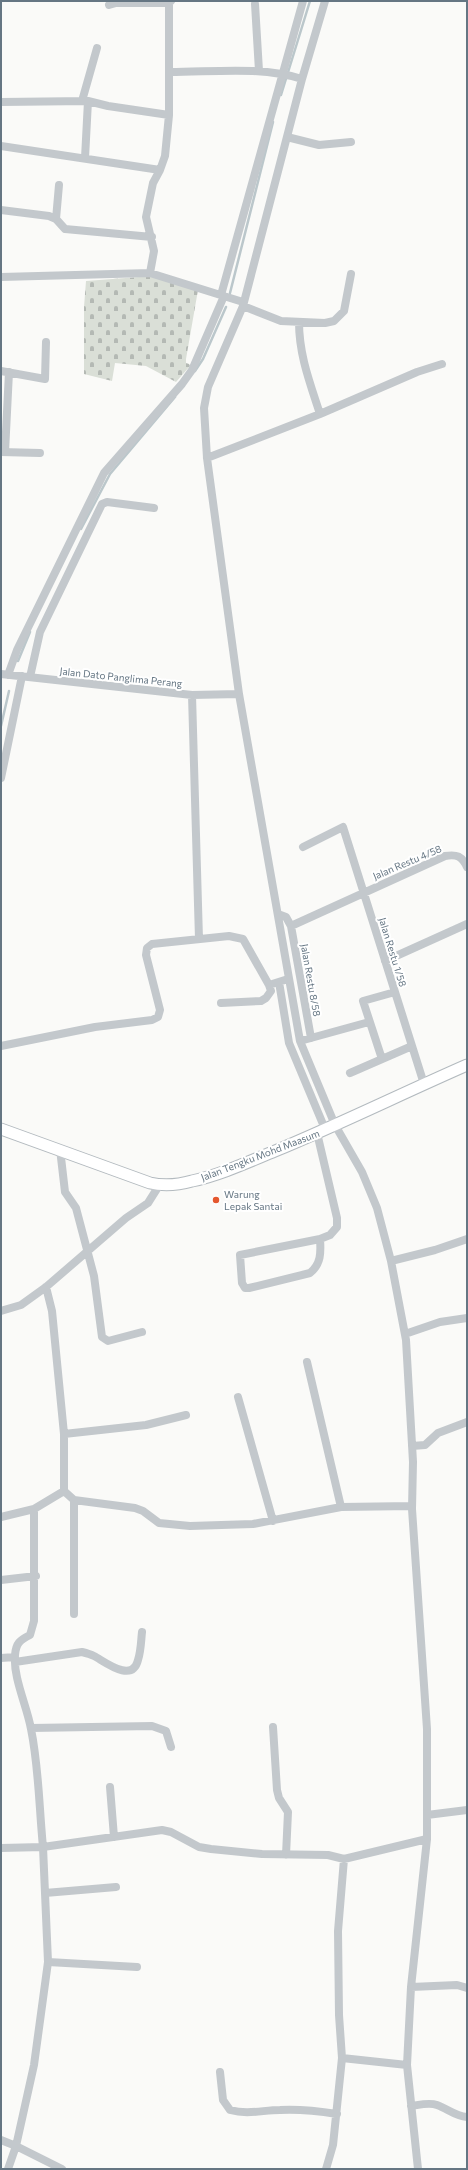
<svg xmlns="http://www.w3.org/2000/svg" width="468" height="2170" viewBox="0 0 468 2170" font-family="Commissioner,sans-serif">
  <style>
    .cemetery { fill: url(#cemetery-stones) }
    .lines { fill: none; stroke-linecap: round; stroke-linejoin: round }
    .stream { stroke: #bbc7cb; stroke-width: 2.5 }
    .secondary-casing { stroke: #b3babf; stroke-width: 13 }
    .street { stroke: #c3c8cc; stroke-width: 8 }
    .secondary { stroke: #fff; stroke-width: 11 }
    .poi-dot { fill: #e4572e; stroke: #fff; stroke-width: 1.5 }
    .labels { text-anchor: middle; dominant-baseline: central; stroke-width: 4; stroke-linejoin: round; paint-order: stroke }
    .street-label { font-size: 10px; fill: #657683; stroke: #fff }
    .poi-label { font-size: 10px; fill: #657683; stroke: #fff; text-anchor: start }
  </style>
  <defs>
    <pattern id="cemetery-stones" width="16" height="16" patternUnits="userSpaceOnUse"><rect width="16" height="16" fill="#dadfd7"/><path d="M2 7V4a2 2 0 0 1 4 0v3zM10 15v-3a2 2 0 0 1 4 0v3z" fill="#b4b9b4"/></pattern>
  </defs>
  <rect width="100%" height="100%" fill="#fafaf8"/>
  <!-- cemetery -->
  <path class="cemetery" d="M152 276 198 290 186 359V363L189 364 190 366 176 382 146 366 115 363 112 381 84 374V307L86 281Z"/>
  <g class="lines">
    <!-- stream -->
    <path class="stream" d="M281 95 310 1
      M230 293 273 122
      M195 371 203 359 226 307
      M81 529 110 474 175 397
      M18 661 30 632
      M1 726 9 691"/>
    <!-- secondary casing -->
    <g class="secondary-casing">
      <path id="secondary" d="M1 1129 150 1183C163 1186 178 1185 192 1181 220 1175 248 1162 275 1151 340 1124 403 1093 467 1065"/>
    </g>
    <!-- street -->
    <path class="street" d="M325 1 302 79 243 306 208 387 204 408 207 458 239 694 300 1041 335 1125 362 1172 377 1208 391 1261 406 1340 413 1462 412 1509 427 1729V1839L411 1987 407 2065 418 2169
      M255 4 259 71
      M109 5 116 3H169L171 1
      M170 72C214 72 261 66 302 79
      M82 101 97 48
      M1 102 88 101 108 106 169 115
      M287 137 319 145 351 142
      M1 146 160 170
      M85 158 88 101
      M1 210 49 216 56 219 65 229 152 237
      M56 219 59 185
      M150 273 243 302
      M1 277 150 273 154 251 146 217 153 183 160 170 165 156 169 115V3
      M221 295 303 1
      M243 306 281 321 325 323 334 321 344 311 351 274
      M299 322C299 355 310 383 320 414
      M1 371 45 379 46 342
      M1 452 40 453
      M5 452 9 372
      M207 458 320 414 417 372 442 364
      M1 674 192 695 239 694
      M8 675 17 650 104 473 182 384 192 370 224 296
      M30 677 40 632 102 504 107 502 154 508
      M192 695 199 939
      M1 778 22 676
      M303 847 343 827 424 1084
      M278 914 286 917 291 926 311 1038
      M291 926 445 856C457 854 462 856 467 867
      M385 961 467 924
      M279 982 289 1043 325 1129
      M221 1003 261 1001 266 998 271 991 269 985
      M300 1041 369 1022
      M1 1046 95 1027 152 1020 158 1017 160 1010 146 955 147 948 152 944 229 936 243 939 269 985 288 979
      M382 1059 363 1001 395 992
      M350 1073 412 1046
      M317 1133 337 1218V1227L330 1235 320 1239 240 1255 242 1283 245 1288H249L310 1273C321 1264 321 1253 320 1239
      M60 1149 65 1192 76 1208 94 1276 102 1337 108 1341 142 1332
      M391 1261 435 1250 467 1239
      M46 1287 52 1311 64 1434V1491L34 1509V1621L30 1635C20 1640 16 1643 15 1655 13 1678 27 1706 31 1729 39 1768 39 1807 43 1847L162 1830 171 1832 199 1847 211 1849 262 1854 328 1855 344 1859 427 1839
      M1 1311 21 1305 46 1287 126 1218 148 1203 160 1184
      M405 1334 440 1322 467 1318
      M307 1362 341 1507
      M238 1397 273 1521
      M64 1434 146 1425 186 1415
      M412 1446 425 1445 438 1433 467 1422
      M64 1491 74 1500 135 1508 143 1511 159 1523 190 1526 253 1524 341 1507 412 1506
      M74 1500V1614
      M1 1517 34 1509
      M1 1580 36 1576
      M1 1658 15 1657
      M15 1662 82 1652C86 1653 90 1654 94 1656 104 1661 132 1684 138 1660 141 1651 141 1641 142 1632
      M273 1727 277 1790 279 1798 288 1812 286 1855
      M31 1728 152 1726 166 1731 171 1747
      M110 1787 114 1837
      M427 1815 467 1810
      M1 1848 43 1847 48 1962 34 2065 16 2146 62 2169
      M45 1893 116 1887
      M48 1962 137 1967
      M411 1987 457 1985 467 1988
      M342 2058 407 2065
      M220 2072 223 2100 230 2110C248 2115 263 2110 280 2110 299 2109 318 2111 337 2114
      M411 2106C419 2105 429 2102 437 2105 448 2109 455 2116 467 2117
      M1 2140 16 2146 8 2169
      M326 2169 333 2145 342 2058 339 2015 338 1931 344 1859"/>
    <!-- secondary -->
    <use href="#secondary" class="secondary"/>
  </g>
  <!-- markers -->
  <circle class="poi-dot" cx="216" cy="1200" r="4"/>
  <g class="labels">
    <!-- street labels -->
    <g class="street-label">
      <text transform="translate(121 677) rotate(6)">Jalan Dato Panglima Perang</text>
      <text transform="translate(407 862) rotate(-23)">Jalan Restu 4/58</text>
      <text transform="translate(393 952) rotate(73)">Jalan Restu 1/58</text>
      <text transform="translate(311 980) rotate(80)">Jalan Restu 8/58</text>
      <text transform="translate(260 1155) rotate(-21)">Jalan Tengku Mohd Maasum</text>
    </g>
    <!-- poi labels -->
    <g class="poi-label">
      <text x="224" y="1194">Warung<tspan x="224" dy="12">Lepak Santai</tspan></text>
    </g>
  </g>
  <!-- border -->
  <rect width="468" height="2170" fill="none" stroke="#657683" stroke-width="4"/>
</svg>
